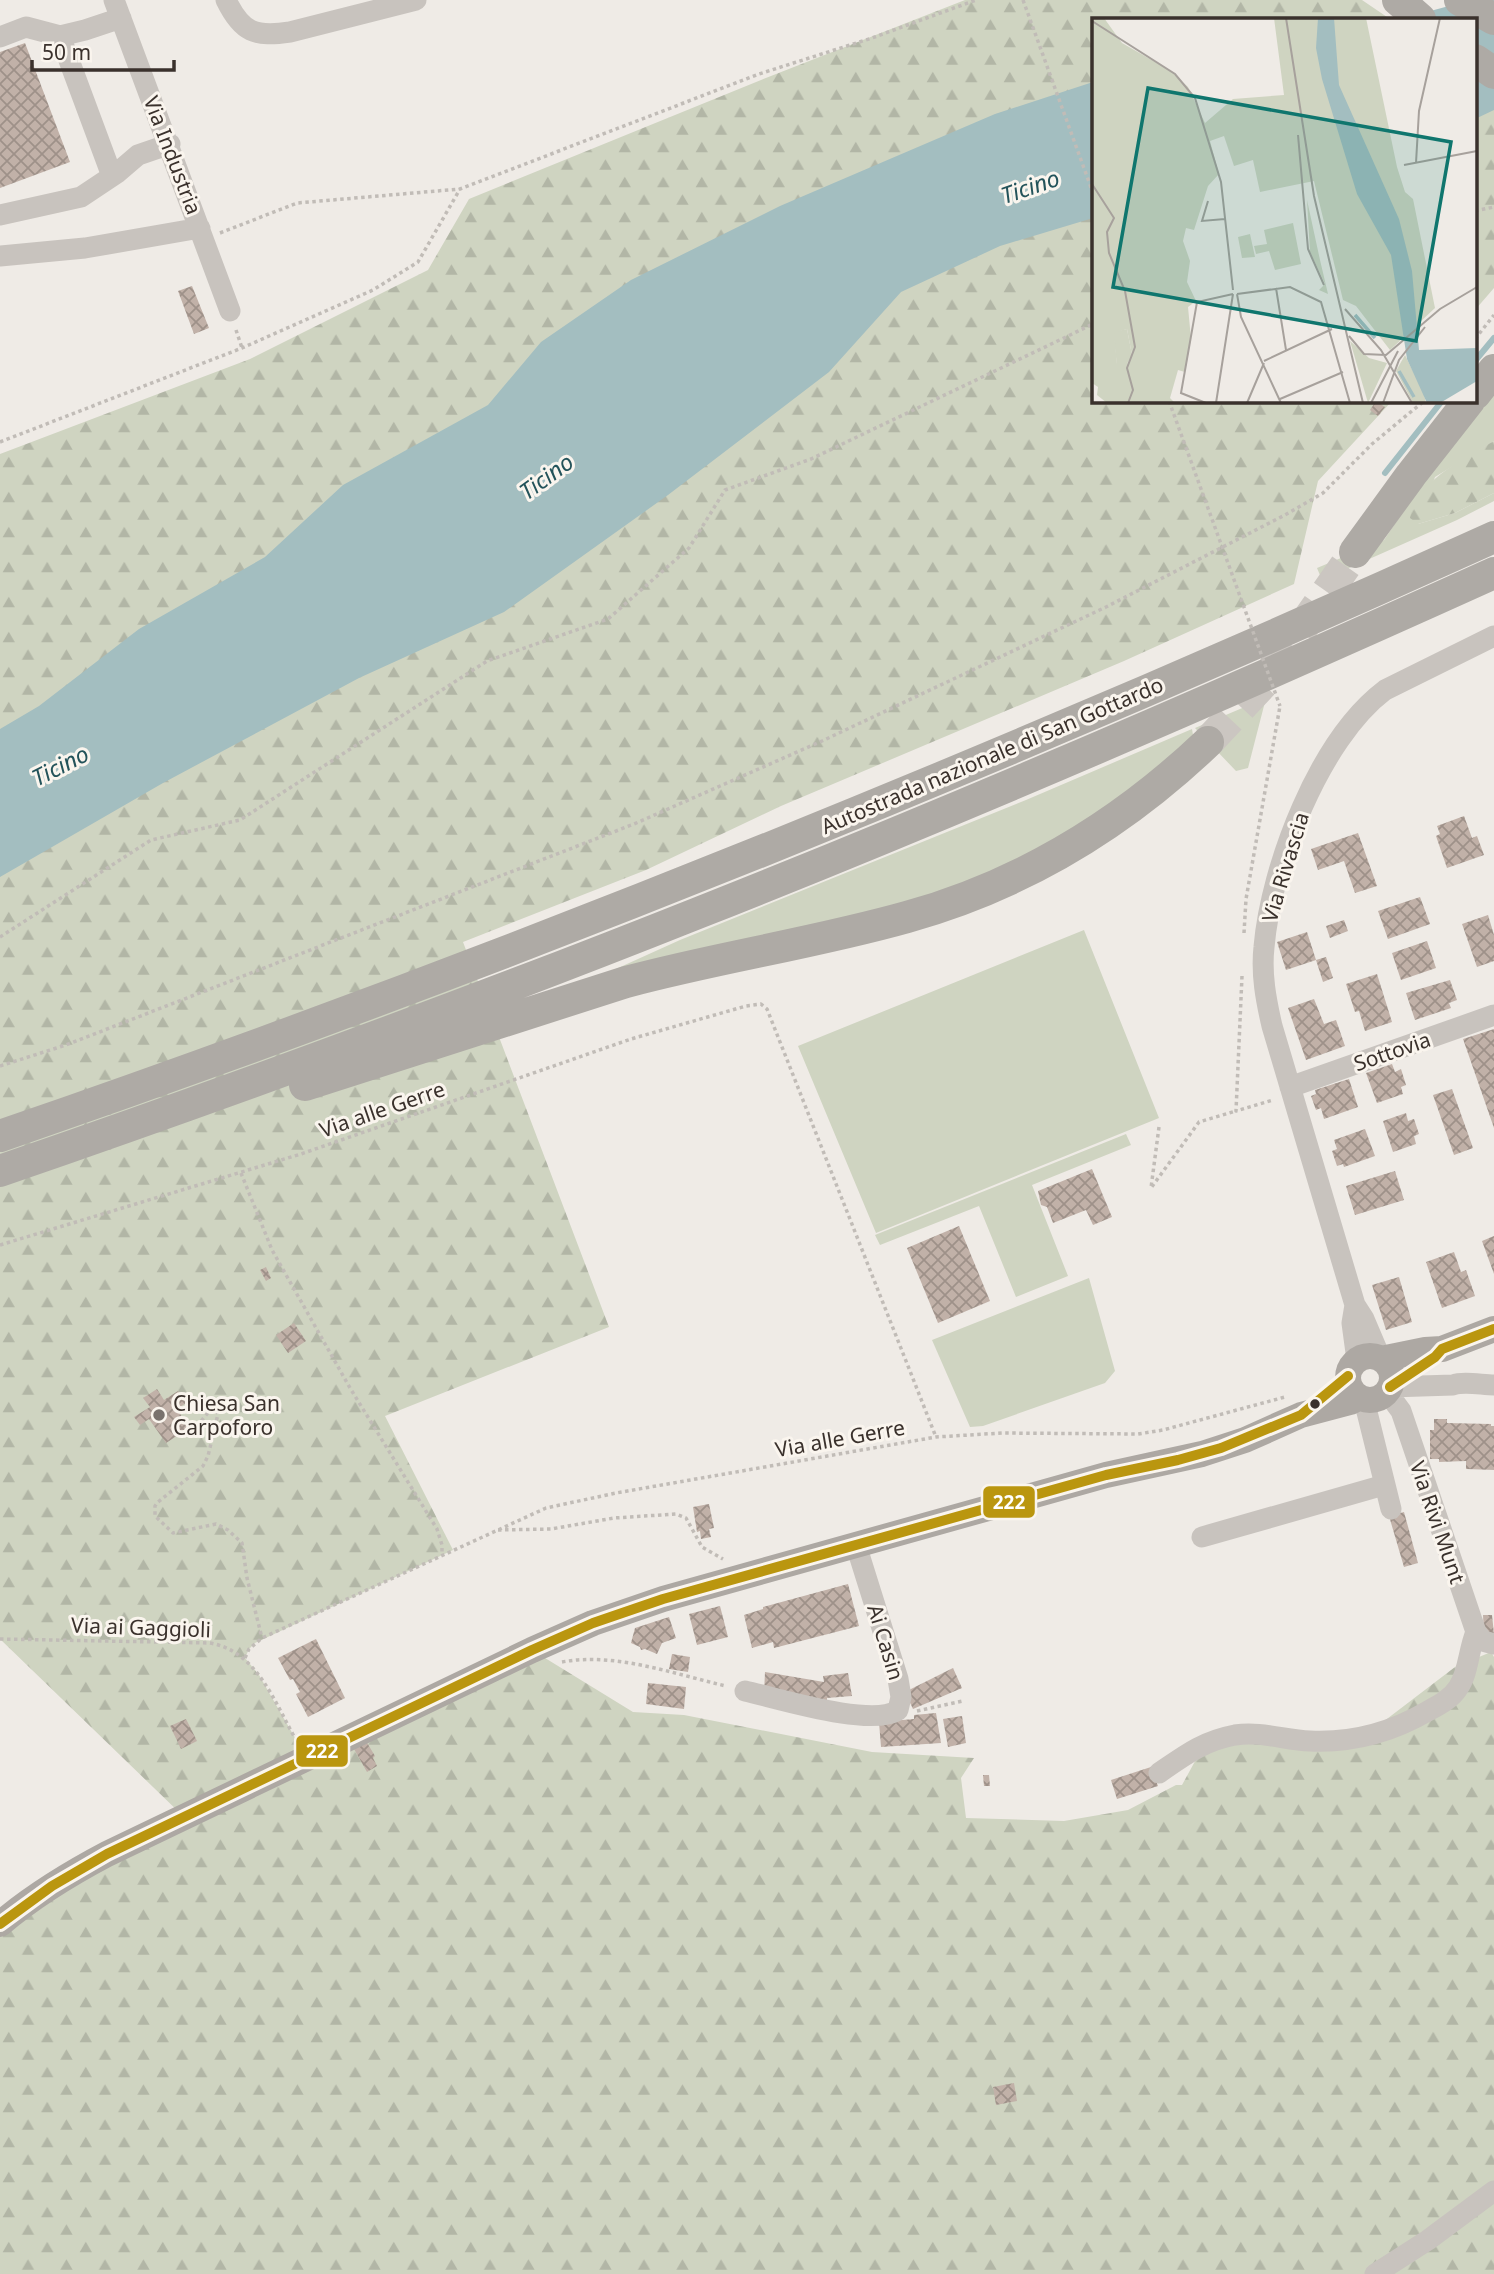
<svg xmlns="http://www.w3.org/2000/svg" width="1494" height="2274" viewBox="0 0 1494 2274" font-family="'Noto Sans',sans-serif">
  <style>
    .green { fill: #cfd4c1 }
    .forest { fill: url(#forest-firs) }
    .water { fill: #a3bec0 }
    .lines { fill: none; stroke-linecap: round; stroke-linejoin: round }
    .stream { stroke: #a3bec0; stroke-width: 6 }
    .building { fill: url(#building-cross-hatch) }
    .highway-tunnel { stroke: #cbc6c1; stroke-width: 32; stroke-dasharray: 32 16; stroke-linecap: butt }
    .path { stroke: #c1bcb7; stroke-width: 3.5; stroke-dasharray: 3.5 3.5; stroke-linecap: butt }
    .minor { stroke: #c8c3be; stroke-width: 21 }
    .major { stroke: #ada8a3; stroke-width: 26 }
    .highway { stroke: #aeaaa5; stroke-width: 32 }
    .path-bridge { stroke: #c1bcb7; stroke-width: 3.5; stroke-dasharray: 3.5 3.5; stroke-linecap: butt }
    .bus-1-casing { stroke: #faf5ee; stroke-width: 16 }
    .bus-1 { stroke: #ba960f; stroke-width: 10 }
    .bus-dot { fill: #3a312c; stroke: #faf5ee; stroke-width: 2.5 }
    .poi-dot { fill: #79726d; stroke: #faf5ee; stroke-width: 2.5 }
    .labels { text-anchor: middle; dominant-baseline: central; stroke-width: 6; stroke-linejoin: round; paint-order: stroke }
    .street-label { font-size: 21px; fill: #3a312c; stroke: #faf5ee }
    .poi-label { font-size: 21px; fill: #3a312c; stroke: #faf5ee; text-anchor: start }
    .water-label { font-size: 23px; font-style: italic; fill: #23535a; stroke: #faf5ee }
    .inset-river { fill: none; stroke: #a3bec0; stroke-width: 3.5 }
    .inset-road { fill: none; stroke: #a7a19c; stroke-width: 2 }
    .view { fill: #0f766e; fill-opacity: 0.15; stroke: #0f766e; stroke-width: 3.5 }
    .inset-edge { fill: none; stroke: #3a312c; stroke-width: 3.5 }
    .line-badge { stroke: #faf5ee; stroke-width: 2.5 }
    .badge-label { font-size: 19px; text-anchor: middle; font-weight: bold; fill: #fff }
  </style>
  <defs>
    <pattern id="forest-firs" width="22" height="20" patternUnits="userSpaceOnUse" patternTransform="scale(1.75)"><rect width="22" height="20" fill="#cfd4c1"/><path d="M5 1l3.5 6h-7zM16 11l3.5 6h-7z" fill="#b2b6a6"/></pattern>
    <pattern id="building-cross-hatch" width="8" height="8" patternUnits="userSpaceOnUse" patternTransform="scale(1.75)"><rect width="8" height="8" fill="#c1b1a8"/><path d="M0 0l8 8M0 8l8-8" fill="none" stroke="#9e9189"/></pattern>
  </defs>
  <rect width="100%" height="100%" fill="#efebe6"/>
  <!-- green -->
  <path class="green" d="M1494 392V441L1435 477 1418 524 1455 513 1494 493V501L1457 520 1322 580 1317 568 1384 540 1429 473Z
    M1266 698 1248 768 1236 771 1195 728Z
    M1192 729 1193 735 1159 777 983 885 607 973 680 940 1026 800Z
    M1084 930 1159 1118 876 1233 798 1046Z
    M1126 1134 1131 1145 1032 1185 1068 1276 1016 1297 979 1206 880 1245 875 1235Z
    M1089 1278 1115 1371 1105 1383 983 1426 970 1427 932 1340Z"/>
  <!-- forest -->
  <path class="forest" d="M965 0H1362L1390 19H1093V401H1392L1318 481 1294 584 1124 661 781 806 646 870 463 942 609 1327 385 1416 453 1550 255 1643 249 1649 245 1658 259 1675 306 1757 532 1650 633 1712 684 1715 872 1752 974 1758 961 1778 966 1818 1064 1821 1128 1810 1176 1785H1182L1205 1743 1358 1741 1455 1667 1491 1652 1494 1657V2274H0V1924L184 1817 0 1639V454L250 359 428 270 469 199 761 80Z
    M1475 77 1494 91V288L1475 310Z
    M1494 441V493L1455 513 1418 524 1410 518C1413 484 1467 456 1494 441Z"/>
  <!-- water -->
  <path class="water" d="M1471 0H1494V110L1475 119V19H1401Z
    M1093 82V218L1000 246 901 292 829 372 668 495 504 612 359 678 163 783 0 877V729L39 706 139 629 265 557 343 485 488 405 541 342 631 280 780 206 995 114Z"/>
  <g class="lines">
    <!-- stream -->
    <path class="stream" d="M1475 361 1494 338
      M1385 473 1442 401"/>
  </g>
  <!-- building -->
  <path class="building" d="M25 43 70 162 0 188V52Z
    M192 286 209 328 194 334 178 291Z
    M1376 401 1385 407 1378 416 1370 410Z
    M1464 816 1472 838 1477 836 1484 855 1447 868 1436 836 1440 834 1437 826Z
    M1358 833 1377 886 1355 893 1344 861 1318 870 1311 849Z
    M1420 897 1430 924 1388 939 1378 911Z
    M1488 915 1494 935V961L1477 967 1462 924Z
    M1344 920 1348 931 1330 938 1326 926Z
    M1307 932 1316 960 1286 970 1277 942Z
    M1427 941 1436 968 1401 980 1392 953Z
    M1326 957 1333 978 1323 982 1316 960Z
    M1377 974 1392 1022 1365 1031 1359 1011 1355 1012 1346 984Z
    M1450 980 1457 1000 1449 1003 1451 1008 1415 1020 1406 993Z
    M1314 999 1324 1024 1336 1020 1345 1046 1306 1060 1288 1008Z
    M1494 1029V1128L1463 1039Z
    M1392 1064 1395 1072 1401 1069 1406 1085 1401 1087 1403 1094 1377 1103 1366 1073Z
    M1349 1079 1358 1107 1324 1119 1321 1108 1316 1110 1311 1096 1316 1094 1315 1090Z
    M1452 1089 1473 1148 1454 1155 1433 1095Z
    M1406 1113 1408 1121 1414 1119 1419 1134 1414 1136 1416 1144 1393 1152 1383 1121Z
    M1365 1129 1375 1156 1344 1167 1343 1164 1337 1166 1332 1151 1337 1149 1334 1140Z
    M1092 1169 1112 1217 1093 1225 1086 1210 1053 1223 1047 1207 1041 1205 1038 1191Z
    M1395 1171 1404 1200 1355 1215 1346 1186Z
    M959 1226 990 1301 938 1323 907 1248Z
    M1494 1236V1274L1482 1241Z
    M1454 1252 1461 1272 1466 1270 1475 1296 1442 1308 1426 1262Z
    M266 1267 271 1278 266 1281 260 1270Z
    M1399 1277 1412 1322 1386 1330 1372 1285Z
    M294 1323 306 1341 288 1353 276 1335Z
    M157 1389 164 1400 178 1391 186 1403 177 1409 189 1428 166 1443 149 1419 140 1425 134 1417 150 1407 143 1398Z
    M1434 1419H1447V1423L1491 1424V1426H1494V1470L1466 1469V1461L1439 1462V1459H1430V1430H1434Z
    M709 1504 714 1528 709 1529 711 1537 701 1539 700 1531 697 1532 693 1507Z
    M1404 1512 1418 1563 1404 1567 1389 1516Z
    M848 1584 859 1626 774 1648 773 1642 752 1648 744 1615 763 1609V1607Z
    M720 1606 728 1637 697 1645 689 1614Z
    M1483 1615H1492L1494 1634 1484 1635Z
    M669 1617 676 1638 662 1643 657 1654 645 1649 641 1650 640 1647 631 1643 635 1628Z
    M316 1639 345 1698 308 1717 296 1694 300 1692 293 1679 290 1680 278 1658Z
    M672 1654 690 1657 688 1672 669 1669Z
    M953 1668 962 1688 913 1709 905 1692Z
    M765 1672 824 1682 823 1676 848 1673 852 1696 827 1698V1701L764 1693Z
    M648 1683 686 1687 684 1709 646 1704Z
    M936 1713 941 1743 881 1747 879 1722 914 1719V1715Z
    M962 1716 966 1743 948 1747 943 1719Z
    M186 1719 197 1741 181 1749 170 1726Z
    M366 1741 375 1756 373 1758 377 1766 367 1772 354 1749Z
    M1151 1767 1158 1786 1117 1799 1111 1780Z
    M983 1775H989L990 1786H984Z
    M1014 2083 1017 2101 996 2105 993 2087Z"/>
  <g class="lines">
    <!-- highway-tunnel -->
    <path class="highway-tunnel" d="M1208 742 1265 681 1355 552"/>
    <!-- path -->
    <path class="path" d="M1023 0 1093 193
      M1475 211 1494 207
      M220 233 297 203 460 189 759 74 872 38 976 0
      M236 330 242 348
      M1475 339 1494 315
      M0 442 242 348 373 290 418 262 460 189
      M1244 933 1246 899 1280 706
      M0 937 151 840 240 820 487 661 608 619 689 548 725 490 811 459 1093 324
      M1242 976 1236 1111 1273 1100
      M0 1066 66 1045 634 824 822 741 1106 607 1283 516 1323 493 1372 444 1424 401
      M1159 1127 1151 1188 1199 1122 1236 1111
      M241 1173 272 1250 350 1388 437 1529 442 1545V1555
      M0 1245 301 1154 631 1039 746 1006 761 1004 767 1009 780 1042 936 1437
      M188 1437 211 1409 216 1410 218 1414 208 1456 203 1466 158 1502 155 1506V1516L173 1533 216 1524 228 1530 242 1543 247 1578 262 1638
      M498 1530 551 1529 614 1518 676 1514 686 1518 702 1547 723 1559
      M0 1639 210 1643C257 1651 275 1703 296 1740
      M245 1658 249 1649 262 1638 546 1508 616 1493 936 1437 1002 1433 1138 1434 1163 1430 1285 1397
      M562 1662C615 1652 674 1674 726 1686
      M917 1711 963 1701"/>
    <!-- minor -->
    <path class="minor" d="M114 0 230 311
      M226 0C242 33 255 37 290 32L416 0
      M60 36 112 176
      M0 37 26 27 60 36 85 30 121 18
      M0 215 81 197 117 173 138 155 170 144
      M0 256 85 248 200 228
      M1290 1087 1494 1015
      M1355 1305 1352 1323 1357 1360
      M1381 1359 1364 1319 1355 1305 1272 1026C1266 1000 1261 974 1264 947 1271 866 1319 740 1385 690L1494 636
      M1390 1387 1453 1385C1464 1381 1482 1385 1494 1385
      M1387 1392 1401 1411 1476 1632 1483 1641 1494 1644
      M1364 1400 1391 1509
      M1202 1537 1384 1485
      M745 1691C777 1698 872 1728 898 1710L901 1697 898 1679 856 1545
      M1159 1773C1185 1755 1203 1741 1235 1735 1261 1731 1285 1740 1310 1741 1353 1743 1392 1732 1428 1711 1439 1705 1451 1699 1458 1688 1469 1672 1468 1651 1476 1632
      M1375 2274 1428 2240 1494 2191"/>
    <!-- major -->
    <path class="major" d="M1348 1378a22 22 0 1 1 44 0a22 22 0 1 1-44 0Z
      M1381 1359 1425 1350 1442 1349 1494 1329
      M0 1924C33 1896 69 1874 107 1854L532 1650 593 1623 663 1599 1106 1475 1202 1454 1245 1440 1301 1415 1350 1402 1358 1398"/>
    <!-- highway -->
    <path class="highway" d="M1398 0 1420 19
      M1460 0 1494 19
      M1475 60 1494 73
      M1475 394 1494 370
      M1355 552 1411 475 1469 401
      M305 1085 626 982C719 957 815 943 907 917 1022 885 1122 824 1208 742
      M0 1136C508 961 1005 759 1494 537
      M0 1171C234 1090 467 1005 698 913 966 807 1231 692 1494 573"/>
    <!-- path-bridge -->
    <path class="path-bridge" d="M1169 401 1280 706"/>
    <!-- bus-1 casing -->
    <g class="bus-1-casing">
      <path id="bus-1" d="M1390 1387 1435 1357 1442 1349 1494 1329
        M0 1924 52 1886 107 1854 532 1650 593 1623 663 1599 1106 1475 1178 1460 1221 1448 1301 1415 1348 1376"/>
    </g>
    <!-- bus-1 -->
    <use href="#bus-1" class="bus-1"/>
  </g>
  <!-- markers -->
  <circle class="bus-dot" cx="1315" cy="1404" r="6"/>
  <circle class="poi-dot" cx="159" cy="1415" r="7"/>
  <g class="labels">
    <!-- street labels -->
    <g class="street-label">
      <text transform="translate(173 155) rotate(69)">Via Industria</text>
      <text transform="translate(992 755) rotate(-23)">Autostrada nazionale di San Gottardo</text>
      <text transform="translate(1285 867) rotate(-73)">Via Rivascia</text>
      <text transform="translate(1392 1051) rotate(-19)">Sottovia</text>
      <text transform="translate(382 1109) rotate(-19)">Via alle Gerre</text>
      <text transform="translate(840 1438) rotate(-10)">Via alle Gerre</text>
      <text transform="translate(1438 1522) rotate(71)">Via Rivi Munt</text>
      <text transform="translate(141 1627) rotate(2)">Via ai Gaggioli</text>
      <text transform="translate(886 1642) rotate(73)">Ai Casin</text>
    </g>
    <!-- poi labels -->
    <g class="poi-label">
      <text x="173" y="1403">Chiesa San<tspan x="173" dy="24">Carpoforo</tspan></text>
    </g>
    <!-- water labels -->
    <g class="water-label">
      <text transform="translate(1030 186) rotate(-19)">Ticino</text>
      <text transform="translate(546 476) rotate(-36)">Ticino</text>
      <text transform="translate(60 765) rotate(-27)">Ticino</text>
    </g>
  </g>
  <!-- overview -->
  <g transform="translate(1092 18)">
    <rect width="385" height="385" fill="#efebe6"/>
    <path d="M215 182 228 242 236 276 227 272 233 266 218 234ZM201 205 209 246 183 252 177 233 164 236 162 228 175 226 172 212ZM158 216 163 239 150 240 146 219ZM35 311 40 337 35 346 25 347 21 314ZM258 323 277 340 295 345 276 385Z" fill="#cfd4c1"/>
    <path d="M0 0H12L30 25 79 53 96 69 113 105 141 81 192 77 182 0H274L305 149 313 174 321 181 343 290 298 332 264 288 251 282 222 163 168 174 161 142 142 148 132 118 118 123 127 156 116 168 102 212 94 210 91 223 98 243 95 264 104 283 96 289 99 321 93 354 86 352 78 380 83 385H15L5 377 6 369 0 365ZM35 311 40 337 35 346H25L22 315ZM313 337 332 376 334 385H321L304 353Z" fill="#cfd4c1" fill-rule="evenodd"/>
    <path d="M226 0H242L247 67 307 201 320 253 327 332 385 330V363L348 385H335L315 341 299 237 265 176 230 61 224 30Z" fill="#a3bec0"/>
    <path class="inset-river" d="M263 297 283 320M307 353 322 379"/>
    <path class="inset-road" d="M194 0 222 178 271 385M0 3 83 56 103 80 129 164 141 272M206 117 216 231 232 267M324 145 327 93 348 0M312 147 385 133M0 166 22 200 15 214 17 235 33 273 43 329 35 350 41 372 36 385M116 183 110 203 133 201M184 270 194 332M145 276 198 269 229 284 258 385M145 276 149 299 189 385M253 291 289 332 320 385M257 318 272 336 294 337 348 291 385 269M172 343 240 311M188 381 251 354M114 385 89 375 105 284 141 276M124 385 141 276M155 385 172 345M279 385 306 333M291 385 307 342 333 309"/>
    <path class="view" d="M56 70 359 124 324 323 21 269Z"/>
    <rect width="385" height="385" class="inset-edge"/>
  </g>
  <g class="line-badge">
    <rect x="982" y="1485" width="54" height="34" rx="7" fill="#ba960f"/>
    <rect x="295" y="1734" width="54" height="34" rx="7" fill="#ba960f"/>
  </g>
  <g class="badge-label">
    <text x="1009" y="1509">222</text>
    <text x="322" y="1758">222</text>
  </g>
  <!-- scale -->
  <path d="M32 60v10h142v-10" fill="none" stroke="#3a312c" stroke-width="3.5"/>
  <text x="42" y="60" font-size="21" fill="#3a312c" stroke="#faf5ee" stroke-width="5" paint-order="stroke">50 m</text>
</svg>
